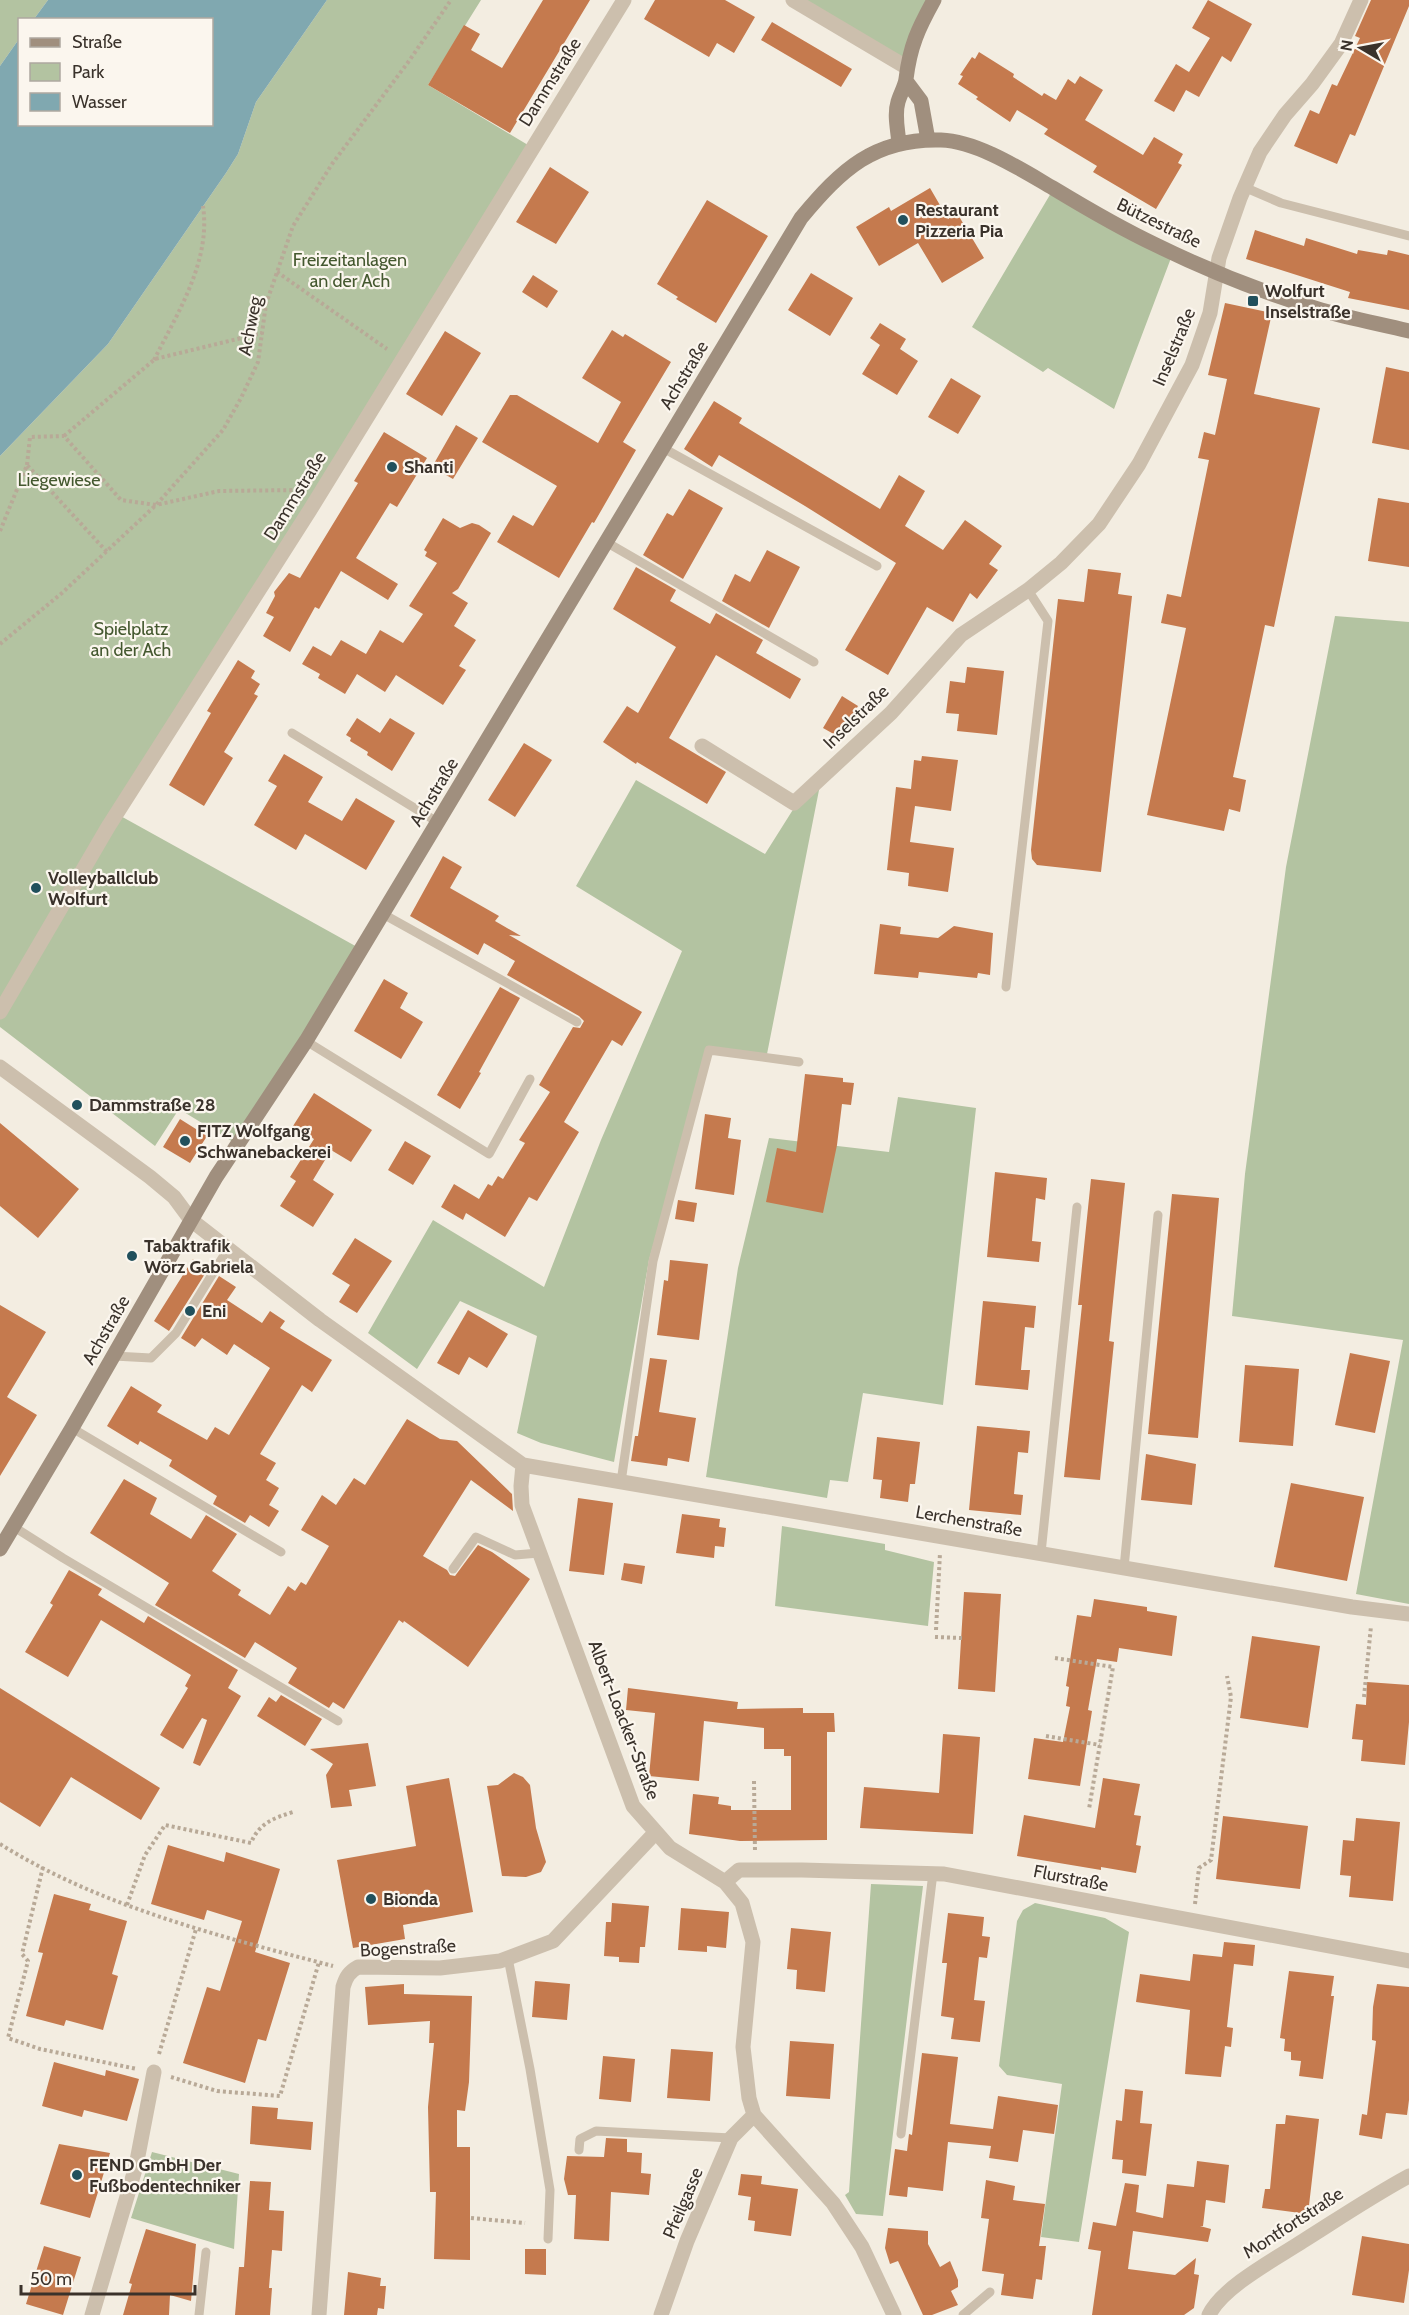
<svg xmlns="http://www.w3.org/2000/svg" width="1409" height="2315" viewBox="0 0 1409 2315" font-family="Cabin,sans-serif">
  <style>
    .green { fill: #b3c3a1 }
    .water { fill: #80a8b0 }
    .building { fill: #c57a4e }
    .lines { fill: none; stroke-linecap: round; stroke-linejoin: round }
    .path { stroke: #b8a997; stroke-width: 4; stroke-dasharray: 3 3; stroke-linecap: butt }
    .lane { stroke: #ccbfad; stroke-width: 9 }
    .street { stroke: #ccbfad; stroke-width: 15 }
    .secondary { stroke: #a08f7e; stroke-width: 15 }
    .poi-dot { fill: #21505c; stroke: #fbf6ee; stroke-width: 2 }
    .labels { text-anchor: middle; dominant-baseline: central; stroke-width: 4.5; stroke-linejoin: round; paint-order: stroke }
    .street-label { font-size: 18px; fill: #3a322b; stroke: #fbf6ee }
    .poi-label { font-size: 18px; font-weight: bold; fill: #3a322b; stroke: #fbf6ee; text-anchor: start }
    .park-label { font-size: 18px; fill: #44582f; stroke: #fbf6ee }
  </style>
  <rect width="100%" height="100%" fill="#f3ede1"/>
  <!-- green -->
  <path class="green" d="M0 0H48L34 19 20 20 19 39 0 66Z
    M327 0H481L428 85 533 148 117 814 359 948 238 1145 179 1109 155 1146 0 1027V456L108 344 226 173 238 154 256 102Z
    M794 0H933L906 67Z
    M1051 193 1171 258 1114 409 1048 368 1043 372 972 327Z
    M1335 616 1409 622V1604L1356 1594 1403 1340 1232 1316 1245 1174 1286 867Z
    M636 780 765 854 794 808 820 785 767 1054 709 1050 649 1260 614 1462 541 1443 517 1433 537 1336 460 1301 417 1369 368 1333 433 1220 544 1287 601 1140 682 951 576 886Z
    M898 1097 976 1108 943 1405 863 1393 848 1482 830 1480 827 1498 706 1477 738 1268 769 1138 889 1152Z
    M782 1526 885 1544V1550L934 1562 928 1626 775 1606Z
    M871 1884 923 1886 883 2216 856 2214 845 2195 849 2192Z
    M1035 1903 1105 1918 1129 1932 1079 2242 1041 2237 1062 2084 1007 2075 999 2066 1017 1921 1023 1910Z
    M152 2152 239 2174 234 2249 131 2218Z"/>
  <!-- water -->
  <path class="water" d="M48 0H327L256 102 238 154 226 173 108 344 0 456V66L19 39 20 124H212V20L34 19Z"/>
  <!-- building -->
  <path class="building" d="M543 0H590L510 133 428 85 464 25 480 34 471 50 502 68Z
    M655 0H725L755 17 734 53 717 43 709 57 644 19Z
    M1208 0 1252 24 1231 62 1222 56 1199 97 1186 90 1174 112 1154 101 1176 64 1189 72 1210 38 1192 28Z
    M1371 0H1409V6L1355 136 1350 134 1337 164 1294 146 1310 110 1319 114 1332 84 1337 86 1360 38 1355 36Z
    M772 22 852 69 841 87 761 40Z
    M979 52 1014 74 1013 77 1042 96 1044 93 1056 100 1068 79 1075 84 1080 76 1103 90 1085 120 1143 155 1154 137 1183 154 1178 163 1182 165 1156 209 1093 172 1097 166 1044 134 1048 129 1017 110 1010 122 976 99 978 97 958 84 963 76 960 75 972 57 975 59Z
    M550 167 589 192 556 244 516 222Z
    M930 188 948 219 957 213 984 258 942 283 918 243 879 266 856 227 889 207 891 211Z
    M707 200 768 236 716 323 676 299 678 297 657 284Z
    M1255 230 1304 246 1306 238 1357 254 1358 250 1387 255 1388 250 1409 255V310L1348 298 1350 292 1246 259Z
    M811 273 853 298 830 336 788 310Z
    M533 275 558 291 547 308 522 292Z
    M1225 303 1272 313 1254 394 1320 408 1274 627 1265 625 1233 777 1246 780 1240 812 1229 809 1224 831 1147 815 1186 628 1161 623 1167 594 1181 597 1209 460 1198 458 1204 432 1215 435 1227 379 1208 375Z
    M880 323 906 339 900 349 918 361 897 395 862 374 880 345 870 338Z
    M612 330 623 337 625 334 671 362 623 442 636 450 594 523 592 522 559 578 497 542 513 515 533 526 557 486 482 442 510 395H517L598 443 621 402 582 378Z
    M445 331 481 353 442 416 406 394Z
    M1386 367 1409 372V450L1372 443Z
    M951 378 981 396 958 434 928 417Z
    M714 401 742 418 739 423 880 509 899 475 925 491 905 526 943 550 965 520 1002 546 989 564 998 570 977 599 970 593 953 622 927 607 888 675 845 650 896 563 805 506 719 455 712 467 684 449Z
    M456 425 478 438 453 479 432 467Z
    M384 432 427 458 397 507 390 503 356 558 398 584 388 600 341 571 319 609 315 607 290 652 263 636 274 617 266 613 275 596 274 592 289 573 300 578 358 483 354 481Z
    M689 489 723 508 683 579 643 555 667 513 673 516Z
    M1378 498 1409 503V567L1368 561Z
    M443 518 460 528 472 523 479 525 491 533 458 589 452 593 468 603 454 626 476 640 459 666 466 670 443 705 396 675 385 692 357 674 345 694 318 678 320 674 302 664 313 646 331 656 341 640 366 654 380 630 403 643 423 614 409 606 437 563 425 556 427 552 424 550Z
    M767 550 800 567 769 628 722 601 735 574 750 582Z
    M636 567 676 590 670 601 710 624 716 613 763 640 756 653 801 679 790 699 716 655 669 738 726 772 707 804 637 762 636 764 603 742 627 706 638 713 676 647 613 609Z
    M1088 569 1121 573 1118 594 1132 596 1101 872 1037 865 1032 859 1031 850 1058 599 1084 602Z
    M238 660 255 671 251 678 260 684 254 694 258 696 224 752 233 758 204 806 169 785 211 713 207 711Z
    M967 667 1004 671 997 735 957 731 959 714 946 713 950 681 965 683Z
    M842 696 858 706 839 737 823 728Z
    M357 718 380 733 390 718 415 733 392 771 367 755 368 752 350 741 351 738 346 735Z
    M524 743 552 760 515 817 488 800Z
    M284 754 323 777 308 802 342 821 356 798 395 821 366 870 305 834 296 850 254 825 277 786 268 781Z
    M922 756 958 760 951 811 915 806 910 842 954 848 948 892 908 886 909 873 887 870 896 787 911 789 914 760 921 761Z
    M443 856 462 867 450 888 499 916 495 921 521 936 509 935 642 1012 622 1046 612 1040 564 1122 579 1132 537 1201 529 1197 505 1237 466 1213 463 1220 441 1207 454 1184 479 1199 488 1184 492 1186 498 1176 503 1179 525 1143 519 1140 550 1092 539 1085 573 1027 580 1028 584 1021 579 1016 507 975 515 961 484 943 478 955 410 916Z
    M880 924 901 927 900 934 938 938 954 926 993 933 990 975 978 973 977 978 919 972 918 978 874 974Z
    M384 979 408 993 400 1008 423 1022 401 1059 354 1031Z
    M500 987 520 998 479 1072 481 1073 460 1109 437 1095Z
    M805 1074 843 1078V1082L854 1083 851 1105 842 1104 837 1145 823 1213 766 1202 777 1148 796 1152Z
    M314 1093 372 1130 351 1162 331 1150 313 1180 334 1194 313 1227 280 1206 296 1181 290 1177 314 1139 293 1126Z
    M705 1114 731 1118 728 1138 741 1140 734 1195 695 1189Z
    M180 1119 207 1136 190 1163 163 1147Z
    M0 1123 79 1189 38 1238 0 1206Z
    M405 1141 431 1156 413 1185 388 1170Z
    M995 1172 1047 1178 1045 1200 1036 1198 1032 1241 1041 1242 1039 1262 987 1257Z
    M1091 1179 1125 1183 1109 1341 1114 1342 1100 1480 1064 1477 1082 1305H1078Z
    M1172 1194 1219 1198 1198 1438 1148 1434Z
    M678 1200 697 1203 694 1222 675 1219Z
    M355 1238 392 1261 357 1313 339 1302 350 1285 332 1274Z
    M193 1259 208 1269 169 1331 154 1321Z
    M670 1260 708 1264 699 1340 657 1335 664 1280 668 1281Z
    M219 1276 236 1287 227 1300 262 1323 270 1311 285 1321 280 1328 332 1360 312 1392 302 1385 260 1454 276 1463 266 1480 279 1488 269 1505 279 1511 269 1527 250 1515 245 1523 213 1504 217 1496 169 1466 172 1460 140 1441 138 1445 107 1426 131 1386 162 1405 157 1412 207 1440 215 1427 229 1435 270 1368 234 1344 227 1355 202 1338 195 1347 181 1338Z
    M983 1301 1036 1306 1034 1328 1025 1327 1021 1370H1030L1028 1390 975 1385Z
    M0 1305 46 1332 7 1397 37 1415 0 1476Z
    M468 1310 508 1334 487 1368 469 1357 459 1375 437 1363Z
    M1350 1353 1390 1361 1375 1433 1335 1425Z
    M650 1358 667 1360 659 1412 696 1418 689 1462 668 1458 667 1466 631 1461 635 1436H638Z
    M1245 1365 1299 1369 1293 1446 1239 1442Z
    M407 1419 440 1439 457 1441 512 1494 513 1511 471 1480 423 1556 447 1570 450 1575 455 1576 478 1545 492 1552 530 1579 468 1667 404 1621 403 1623 399 1620 344 1709 333 1702 329 1708 288 1683 297 1668 255 1642 245 1658 155 1605 169 1583 90 1533 124 1479 157 1498 150 1514 191 1539 206 1515 237 1534 212 1571 241 1590 238 1595 270 1615 288 1586 295 1591 301 1582 306 1585 329 1546 301 1530 322 1495 336 1505 354 1478 365 1485Z
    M977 1426 1030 1431 1028 1453 1018 1452 1014 1494 1023 1495 1021 1515 969 1510Z
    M877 1437 920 1442 915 1484H910L908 1502 880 1498 882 1480 873 1479Z
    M1146 1454 1196 1464 1192 1505 1141 1500Z
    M1291 1483 1364 1497 1347 1581 1274 1567Z
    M578 1498 613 1503 604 1575 569 1571Z
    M682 1514 720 1519 719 1527 726 1528 724 1547 715 1546 714 1558 676 1553Z
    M624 1563 645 1566 642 1584 621 1580Z
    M69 1570 102 1589 98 1595 144 1623 148 1616 238 1670 228 1688 241 1696 200 1766 193 1763 207 1720 202 1718 183 1749 160 1735 188 1688 185 1686 191 1675 101 1620 68 1677 25 1652 53 1605 50 1603Z
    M964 1592 1001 1594 995 1692 958 1689Z
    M1094 1599 1147 1607V1611L1177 1616 1172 1656 1119 1648 1117 1662 1097 1659 1088 1710 1092 1711 1080 1786 1028 1779 1034 1738 1063 1742 1070 1707 1066 1706 1069 1687 1066 1686 1077 1615 1091 1617Z
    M1252 1636 1320 1646 1308 1728 1240 1718Z
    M1367 1682 1409 1685V1722L1405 1765 1361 1761 1363 1740 1352 1739 1356 1704 1366 1705Z
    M0 1688 160 1788 141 1820 71 1777 40 1827 0 1802Z
    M628 1688 738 1702 737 1709 803 1708V1713H834L835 1732H827V1840L740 1841 689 1834 693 1794 719 1797 718 1804 731 1806V1810H791V1756H784V1749H764V1728L704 1721 699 1781 649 1776 655 1713 626 1710Z
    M281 1695 322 1719 305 1746 257 1716 269 1697 276 1702Z
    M943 1734 980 1737 973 1834 860 1828 864 1787 939 1793Z
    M368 1743 376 1786 349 1790 352 1806 331 1808 326 1775 333 1764 310 1749Z
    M514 1773 523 1777 530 1785 536 1828 546 1862 541 1872 526 1877 502 1876 487 1786 498 1785Z
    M449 1778 473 1912 403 1925 405 1939 353 1948 337 1860 416 1846 406 1786Z
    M1103 1778 1140 1784 1134 1815 1141 1816 1136 1845 1141 1846 1136 1873 1101 1867V1870L1017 1856 1024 1815 1095 1828Z
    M1223 1816 1308 1826 1300 1889 1216 1879Z
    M1356 1818 1400 1822 1393 1901 1349 1897 1351 1876 1340 1875 1343 1840 1354 1841Z
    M168 1845 224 1862 226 1852 280 1869 255 1952 290 1963 266 2041 258 2039 245 2083 183 2063 207 1987 220 1991 242 1921 207 1910 204 1920 151 1904Z
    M54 1894 91 1904 89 1910 127 1921 112 1974 118 1976 103 2030 66 2020 64 2026 26 2016 43 1953 38 1952Z
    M612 1903 649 1906 645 1947H640L639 1963 619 1962V1957L604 1956 606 1922H611Z
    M681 1908 729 1912 726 1948 707 1946V1952L678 1950Z
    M948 1913 984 1917 982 1936 990 1937 987 1958 979 1957 974 2000 985 2001 980 2042 951 2039 954 2018 941 2016 947 1963H942Z
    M791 1928 831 1932 825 1992 796 1989 797 1970 787 1969Z
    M1224 1942 1255 1945 1253 1966 1234 1964 1227 2027 1233 2028 1231 2047 1225 2046 1221 2077 1185 2074 1190 2010 1136 2002 1140 1974 1190 1981 1193 1954 1222 1957Z
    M1289 1971 1334 1976 1331 1996H1334L1323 2079 1299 2076 1301 2061 1291 2060V2052L1284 2051 1285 2039 1280 2038Z
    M535 1981 570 1984 567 2020 532 2017Z
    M404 1984V1994L472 1996 469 2082 465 2111 457 2110V2147H470V2260L434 2259 436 2192H430L428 2107 434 2043H429L430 2021 368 2025 365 1987Z
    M1377 1984 1409 1987V2100L1407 2115 1386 2113 1382 2139 1359 2135 1362 2114 1367 2115 1376 2041 1372 2040 1373 2007Z
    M790 2041 834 2044 830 2099 786 2096Z
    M671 2049 713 2052 710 2101 667 2098Z
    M922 2053 958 2057 950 2124 993 2129 998 2096 1058 2105 1054 2134 1023 2130 1018 2162 989 2158 991 2146 948 2142 943 2191 908 2187 907 2197 889 2195 895 2149 907 2151 909 2134 912 2135Z
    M603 2056 635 2059 631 2102 599 2099Z
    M54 2062 105 2076 106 2070 139 2079 127 2121 84 2110 82 2117 42 2106Z
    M1125 2089 1143 2091 1140 2123 1152 2124 1146 2176 1122 2173 1123 2160 1112 2159 1116 2120 1122 2121Z
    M252 2106 278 2108 277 2119 313 2122 311 2150 250 2144Z
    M1286 2115 1319 2119 1308 2214 1262 2208 1265 2189H1270L1276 2124H1285Z
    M606 2138 627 2139V2152L642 2153 641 2173 651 2174 649 2195 611 2192 609 2241 574 2239 576 2195H568L564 2179 567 2156 604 2157Z
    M59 2144 110 2153 90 2218 40 2204Z
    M1197 2161 1229 2165 1225 2203 1206 2200 1203 2226H1200L1211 2229 1208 2242 1133 2231 1128 2269 1175 2275 1196 2258 1194 2274 1199 2275 1194 2308 1184 2315H1092L1101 2251 1088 2249 1093 2222 1116 2226 1125 2183 1139 2185 1136 2212 1163 2218 1167 2184 1194 2187Z
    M741 2174 762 2176 761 2184 798 2189 791 2236 754 2231 755 2221 748 2220 751 2197 738 2195Z
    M986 2180 1015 2186 1013 2200 1045 2204 1039 2246H1046L1042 2280 1036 2279 1033 2299 1001 2295 1004 2274 982 2271 989 2219 981 2218Z
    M250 2181 271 2182 269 2210 284 2211 282 2251 272 2250 269 2288H272L270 2315H235L239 2267H244Z
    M888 2228 928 2231V2244L940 2267 950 2261 958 2280V2287L951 2291 958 2305 932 2315H923L898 2261 890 2264 885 2248Z
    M146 2229 196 2244 191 2301 170 2295 169 2315H123L132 2284 129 2283Z
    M1362 2236 1409 2244V2270L1404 2303 1352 2295Z
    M44 2246 81 2257 63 2315 26 2304Z
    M525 2249H546V2275L525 2274Z
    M348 2272 381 2278 380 2286H386L384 2309 378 2308 377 2315H344Z"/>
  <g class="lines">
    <!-- path -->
    <path class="path" d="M277 272 387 349
      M154 360C178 312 211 261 203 206
      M64 436 155 359 262 333
      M27 465 30 437 64 436 121 500 156 505 219 491 300 490
      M0 531 27 465 107 552
      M0 644 62 593 156 505 223 430 241 398 258 362 266 304 293 226 332 164 409 61 451 0
      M936 1630 940 1553
      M935 1637 962 1638
      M1055 1658 1113 1667 1089 1809
      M1364 1697 1371 1626
      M1046 1736 1100 1745
      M754 1781 755 1852
      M0 1844C101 1907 219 1936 333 1966
      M43 1867 22 1954 28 1961 8 2038 40 2049 137 2069
      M1195 1904 1199 1868 1211 1860 1231 1697 1227 1676
      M127 1905 145 1855 165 1825 251 1843C259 1823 274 1818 293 1812
      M159 2054 196 1929
      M171 2077 217 2091 280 2096 319 1962
      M471 2218 525 2223"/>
    <!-- lane -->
    <path class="lane" d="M1244 187 1281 203 1409 236
      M663 448 877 566
      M606 542 814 662
      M292 733 439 823
      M383 914 577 1022
      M1006 987 1048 621 1028 590
      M306 1041 489 1154 530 1079
      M114 1356 151 1358 176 1333 229 1247
      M72 1428 281 1552
      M621 1482 653 1261 709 1050 799 1062
      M14 1527 63 1558 338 1721
      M1041 1553 1077 1207
      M1124 1568 1158 1215
      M453 1569 476 1537 515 1555 539 1553
      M508 1958 530 2069 550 2190 548 2239
      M901 2134 933 1873
      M579 2150 580 2139 596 2131 731 2138
      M199 2315 206 2252
      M963 2315 990 2292"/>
    <!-- street -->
    <path class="street" d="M793 0 906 67
      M702 746 794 803 891 713 961 635 1028 590 1061 563 1099 524 1139 464 1192 365 1210 313 1219 258 1240 198 1260 152 1285 115 1312 84 1341 44 1361 0
      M0 1012 108 827 310 510 624 0
      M0 1067 150 1177 174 1197 191 1220 320 1320 523 1465 1352 1607 1409 1614
      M523 1465 521 1486 522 1505 633 1806 670 1848 725 1882 742 1903 753 1942 743 2047 749 2098 754 2115 833 2203 862 2247 894 2315
      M725 1882 739 1870H802L944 1874 1409 1961
      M92 2315 136 2166 154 2072
      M319 2315 343 1987C346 1977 349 1972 358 1967L440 1968 500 1961 553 1941 655 1833
      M661 2315 687 2241 731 2138 754 2115
      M1209 2315C1222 2287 1277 2258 1303 2241 1338 2219 1372 2196 1409 2176"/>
    <!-- secondary -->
    <path class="secondary" d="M906 81 921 101 928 140
      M899 144C898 130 894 115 898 102 900 94 905 87 906 79 910 46 918 29 934 0
      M0 1549 72 1428 216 1177 306 1041 801 218C841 170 874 138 941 140 977 141 1022 170 1053 188 1086 208 1120 228 1156 245 1209 271 1264 293 1321 310 1349 318 1380 324 1409 331"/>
  </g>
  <!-- markers -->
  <g class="poi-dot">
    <circle cx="903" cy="220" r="6"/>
    <rect x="1247" y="295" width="12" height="12" rx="3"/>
    <circle cx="392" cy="467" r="6"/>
    <circle cx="36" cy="888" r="6"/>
    <circle cx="77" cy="1105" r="6"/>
    <circle cx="185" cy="1141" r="6"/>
    <circle cx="132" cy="1256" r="6"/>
    <circle cx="190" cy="1311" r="6"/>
    <circle cx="371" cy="1899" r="6"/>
    <circle cx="77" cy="2175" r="6"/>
  </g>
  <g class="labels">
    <!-- street labels -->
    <g class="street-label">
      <text transform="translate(550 82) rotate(-58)">Dammstraße</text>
      <text transform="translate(1159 223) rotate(26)">Bützestraße</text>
      <text transform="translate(250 326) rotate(-79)">Achweg</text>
      <text transform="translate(1174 347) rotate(-67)">Inselstraße</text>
      <text transform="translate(684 375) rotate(-59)">Achstraße</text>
      <text transform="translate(295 496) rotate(-58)">Dammstraße</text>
      <text transform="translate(856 717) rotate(-44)">Inselstraße</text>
      <text transform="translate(434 792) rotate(-59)">Achstraße</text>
      <text transform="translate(106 1330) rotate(-60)">Achstraße</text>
      <text transform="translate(969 1521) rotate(10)">Lerchenstraße</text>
      <text transform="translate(624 1720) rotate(69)">Albert-Loacker-Straße</text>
      <text transform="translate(1071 1878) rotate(11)">Flurstraße</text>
      <text transform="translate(408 1948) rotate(-3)">Bogenstraße</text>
      <text transform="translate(683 2203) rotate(-67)">Pfeilgasse</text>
      <text transform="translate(1293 2223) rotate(-33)">Montfortstraße</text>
    </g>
    <!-- poi labels -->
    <g class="poi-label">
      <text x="915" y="210">Restaurant<tspan x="915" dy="21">Pizzeria Pia</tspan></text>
      <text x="1265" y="291">Wolfurt<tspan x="1265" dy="21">Inselstraße</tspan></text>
      <text x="404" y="467">Shanti</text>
      <text x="48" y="878">Volleyballclub<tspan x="48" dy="21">Wolfurt</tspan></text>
      <text x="89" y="1105">Dammstraße 28</text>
      <text x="197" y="1131">FITZ Wolfgang<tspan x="197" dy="21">Schwanebackerei</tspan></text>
      <text x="144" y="1246">Tabaktrafik<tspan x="144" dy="21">Wörz Gabriela</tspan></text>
      <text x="202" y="1311">Eni</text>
      <text x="383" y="1899">Bionda</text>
      <text x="89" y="2165">FEND GmbH Der<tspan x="89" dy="21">Fußbodentechniker</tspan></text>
    </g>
    <!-- park labels -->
    <g class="park-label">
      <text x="350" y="260">Freizeitanlagen<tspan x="350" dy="21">an der Ach</tspan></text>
      <text x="59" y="480">Liegewiese</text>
      <text x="131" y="629">Spielplatz<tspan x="131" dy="21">an der Ach</tspan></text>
    </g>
  </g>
  <!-- legend -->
  <rect x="18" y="18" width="195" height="108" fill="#fbf6ee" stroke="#aea8a0" stroke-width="1.5"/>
  <rect x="30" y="38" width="30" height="9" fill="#a08f7e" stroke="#aea8a0" stroke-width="1.5"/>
  <text x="72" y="48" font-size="18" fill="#3a322b">Straße</text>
  <rect x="30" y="63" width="30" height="18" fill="#b3c3a1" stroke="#aea8a0" stroke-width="1.5"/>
  <text x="72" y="78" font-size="18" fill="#3a322b">Park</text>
  <rect x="30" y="93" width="30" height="18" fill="#80a8b0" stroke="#aea8a0" stroke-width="1.5"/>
  <text x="72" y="108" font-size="18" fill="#3a322b">Wasser</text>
  <!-- north arrow -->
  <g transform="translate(1361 48) rotate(280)" stroke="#fbf6ee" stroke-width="4.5" paint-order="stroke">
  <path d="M0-4.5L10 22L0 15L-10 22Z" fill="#3a322b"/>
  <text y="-9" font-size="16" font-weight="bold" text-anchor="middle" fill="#3a322b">N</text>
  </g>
  <!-- scale -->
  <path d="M21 2285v9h174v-9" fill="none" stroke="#3a322b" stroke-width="3"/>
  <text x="30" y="2285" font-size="18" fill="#3a322b" stroke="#fbf6ee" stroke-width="4.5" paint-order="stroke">50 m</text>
</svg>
